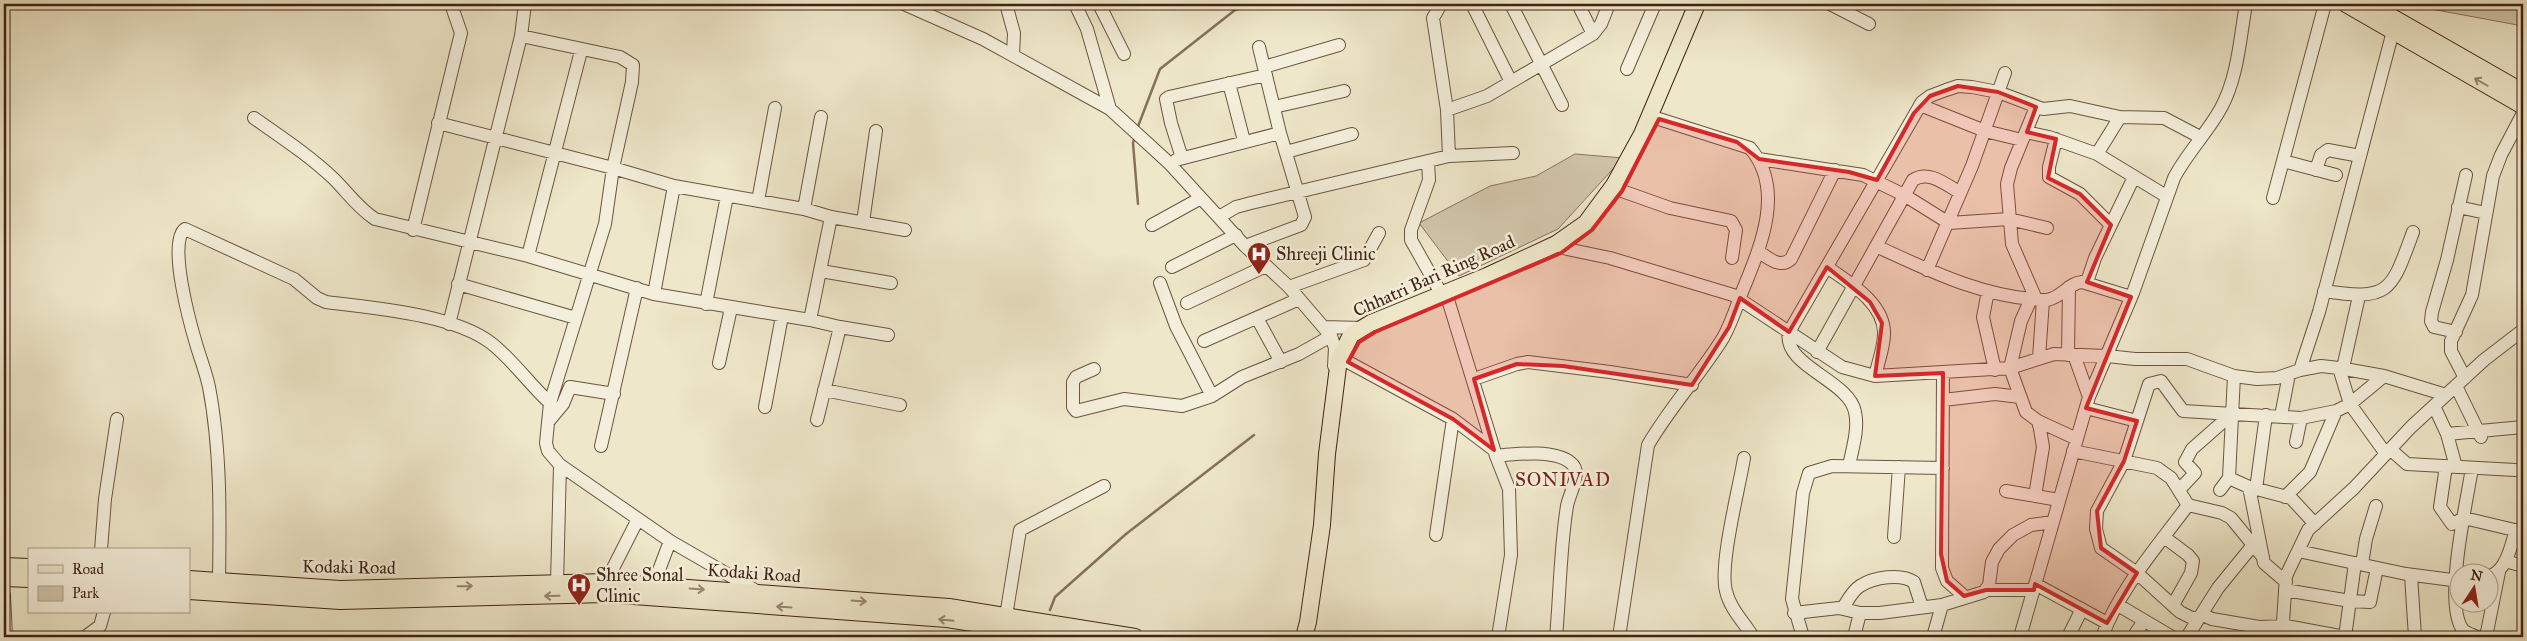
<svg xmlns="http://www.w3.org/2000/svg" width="2527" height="641" viewBox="0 0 2527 641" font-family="'IM FELL Great Primer',serif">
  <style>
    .green { fill: #d1c6aa; stroke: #89745e }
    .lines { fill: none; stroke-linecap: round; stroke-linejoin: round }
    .stream { stroke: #85705b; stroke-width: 2.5 }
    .minor-casing { stroke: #6c5440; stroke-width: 14 }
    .major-casing { stroke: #412313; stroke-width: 18 }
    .minor { stroke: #f4efdc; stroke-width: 12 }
    .major { stroke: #eee7c9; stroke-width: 16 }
    .oneway { stroke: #98856e }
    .marked { fill: #d62828; fill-opacity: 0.2; stroke: #d62828; stroke-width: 4; stroke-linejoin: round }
    .labels { text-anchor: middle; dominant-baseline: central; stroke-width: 5; stroke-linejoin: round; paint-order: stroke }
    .poi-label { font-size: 18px; fill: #412313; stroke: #f4efdc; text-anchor: start }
    .street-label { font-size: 18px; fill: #412313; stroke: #f4efdc }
    .neighbourhood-label { font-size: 19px; letter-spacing: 1px; fill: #7a1f14; stroke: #f4efdc }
  </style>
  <rect width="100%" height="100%" fill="#eee7c9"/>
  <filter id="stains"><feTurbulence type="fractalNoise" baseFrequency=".004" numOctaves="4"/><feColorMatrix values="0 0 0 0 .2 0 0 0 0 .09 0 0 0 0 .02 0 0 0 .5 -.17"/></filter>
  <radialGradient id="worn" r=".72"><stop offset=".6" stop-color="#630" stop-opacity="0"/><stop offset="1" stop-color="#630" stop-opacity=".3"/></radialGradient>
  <!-- green -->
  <path class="green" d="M2404 4H2523V26Z
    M1575 154 1623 158 1558 229 1459 276 1419 223 1490 186 1536 176Z"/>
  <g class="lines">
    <!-- stream -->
    <path class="stream" d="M1137 129 1160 69 1235 10 1257 4
      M1135 136 1133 143 1138 204
      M1050 610 1055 597 1126 534 1254 435"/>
    <!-- minor casing -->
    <g class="minor-casing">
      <path id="minor" d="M904 4 983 39 1110 109 1169 163 1245 246 1289 287 1331 336 1335 348 1334 366
        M1006 4 1014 33 1013 55
        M1075 4 1087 29 1110 109
        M1441 4 1433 18 1447 110 1449 156
        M1472 4 1511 82
        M1511 4 1562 105
        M1578 4 1593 34
        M1830 4 1869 24
        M1100 6 1124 54
        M521 36 620 57 633 65 632 82 613 168 605 224 550 403 546 443 548 451 560 465 557 584
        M1264 67 1339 45
        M1627 69 1655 4
        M1229 83 1244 141
        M1920 105 1985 131 2022 140
        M1274 107 1344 91
        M2036 107 2011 168 2007 184 2012 244 2036 299
        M1447 110 1487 96 1593 34 1601 24 1609 4
        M254 118C281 137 310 156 334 179 348 193 358 208 375 219L528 256 654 294 810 320 840 327 817 420
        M438 123 613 168 674 186 804 209 831 217 810 320
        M2026 132 2049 137 2097 154 2166 196
        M2056 139 2049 167V177L2080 194 2111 225
        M1286 152 1352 134
        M2097 154 2120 117
        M1182 158 1171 123 1166 99 1169 97 1266 75
        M1759 159 1863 175 1904 195 1949 223 2009 219 2047 228
        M1176 160 1280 133
        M1428 161 1429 180 1411 230V240L1442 295
        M2283 161 2336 175
        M2316 170 2321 155 2328 150 2360 156
        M1622 191 1670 208 1731 221 1736 230 1732 258
        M2273 198 2325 4
        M758 201 775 108
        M2458 207 2486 213
        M804 209 821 117
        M831 217 905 230
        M1219 217 1236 207 1251 203 1449 156 1513 153
        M863 222 876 131
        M1152 225 1201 198
        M413 230 461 33 451 4
        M1556 244 1567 249 1610 258 1733 295 1842 367 1875 376 2010 368 2054 354 2107 356 2135 359H2187L2234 376 2257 379 2277 378 2300 370 2321 366 2339 368 2384 376 2446 395
        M1245 246 1301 225 1305 217 1280 133 1259 47
        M1876 246C1930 271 1987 299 2047 300 2063 297 2068 283 2082 282L2131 297
        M1758 251C1768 258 1780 269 1791 259L1835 170
        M528 256 581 51
        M1172 267 1236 235
        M1827 267C1848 282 1885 303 1884 334 1884 347 1878 363 1875 376
        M1927 270 1972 166 2005 73
        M821 271 891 283
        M2087 282 2095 258 2134 177
        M1160 283 1176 326 1212 396
        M458 284 576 318
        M1289 287 1364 260 1379 233
        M1988 291 1983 317 1995 370
        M2324 291C2390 301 2391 292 2413 232
        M654 294 674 186
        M2031 299 2021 321 2010 368 2026 412 2038 421 2040 429 2043 447 2035 496
        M1187 303 1266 266
        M1449 303 1496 456 1509 489 1511 555 1498 637
        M706 304 727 196
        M1257 318 1281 362
        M449 324 521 36 525 4
        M840 327 888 335
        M1323 327 1363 328
        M2456 332 2434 327 2431 321 2432 312 2447 260 2466 175
        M1204 341 1299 299
        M1817 352 1913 180C1929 170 1945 184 1959 192
        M2068 355 2069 287
        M2074 355 2089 397
        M2039 358 2043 300
        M1348 362 1453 419 1494 450
        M719 363 731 308
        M2339 368 2350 404 2386 454
        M2343 368 2359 296
        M1094 369 1076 377 1073 382V407L1076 411 1124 399 1182 406 1212 396 1242 377 1299 354 1331 336
        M2300 370 2319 312 2393 31
        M1943 373 1942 568 1947 581 1964 596
        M2465 378 2451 351V341L2472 295 2493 176 2501 155 2523 113
        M1474 379 1517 364 1528 362 1610 372 1692 385
        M2456 386 2481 437
        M824 390 900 405
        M1943 400 1995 394 2020 397
        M2434 406 2447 434 2456 467
        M765 407 782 316
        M2086 408 2137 421
        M2281 416 2289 374
        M2038 421 2077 439
        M548 422 563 404 570 387 614 394
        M2447 434 2523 427
        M2296 442 2301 418
        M601 446 637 288
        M2390 449 2407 464 2515 470
        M2073 451 2157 468 2171 478 2188 505 2222 513 2231 518 2263 557
        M1496 456C1515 454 1555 449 1571 463 1583 472 1569 494 1567 506 1560 549 1560 594 1556 637
        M1744 458C1739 489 1719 565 1726 591 1730 609 1744 622 1753 637
        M560 465 670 541 760 593
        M1849 466C1852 450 1859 429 1855 412 1849 380 1782 366 1789 332L1922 102 1930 96 1946 90 1958 86 1972 87 1998 92 2043 109 2070 106 2120 117 2164 118 2200 137
        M2446 466 2440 507 2452 524 2464 518 2523 532
        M2472 468C2467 501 2443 604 2463 630 2466 633 2473 635 2477 637
        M2229 478 2249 487 2264 563 2286 582
        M2249 487 2291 498 2315 524
        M2256 489 2266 415
        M2179 490 2195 473 2185 462 2192 449 2234 412
        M2220 490 2229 478 2234 376
        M2006 491 2059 500
        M2285 497 2310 472 2336 411
        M1436 535 1453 419
        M1894 537 1899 467
        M2164 537 2188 555 2193 561 2191 573 2173 605
        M101 550 105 499 117 419
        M2298 551 2406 574 2460 581
        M2505 561 2523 566
        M2362 564 2366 539 2376 506
        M2411 575 2415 637
        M2492 575C2507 569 2511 545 2516 530
        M219 581C220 517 221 450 209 387 206 373 201 360 197 347 191 327 167 242 185 229L294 279 317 298 326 302C373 308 453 314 491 343 512 359 530 385 550 403
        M606 582 638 519
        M2035 584 2107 623
        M653 586 670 541
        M1986 590H2034
        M2285 590 2350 601 2370 602 2377 568
        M4 595 6 637
        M2118 605 2172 637
        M1843 608C1848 600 1852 591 1860 586 1874 577 1901 573 1914 582L1922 607
        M1794 613 1839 608 1860 613H1880L1942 605 1984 592 1989 585 1992 562 1999 549 2013 535 2031 525 2053 522
        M1006 616 1020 530 1104 486
        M85 637 100 626 104 612
        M1619 637 1648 445C1670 407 1700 375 1723 338 1731 324 1736 308 1742 292 1760 248 1786 190 1750 148L1659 119
        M1803 637 1792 599 1803 493 1809 473 1832 466 1943 468
        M1854 637 1860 613
        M1933 637 1942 605
        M2020 637 2089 397 2133 293 2174 178C2187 153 2208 132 2221 108 2238 77 2240 38 2246 4
        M2068 637 2082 609
        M2102 637C2120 588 2157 547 2188 505
        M2133 637 2144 621
        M2187 637 2218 588 2253 545
        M2293 637 2283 622 2286 576 2308 530 2354 488 2411 427 2484 360 2523 330
        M2345 637 2286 626 2259 627 2212 619 2203 615 2194 619 2180 612 2137 573 2101 548 2096 529 2097 511 2124 461 2149 384 2161 381 2183 411 2301 418 2336 411 2350 404 2384 376
        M2345 637 2355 563
        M2486 637 2499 572"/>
    </g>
    <!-- major casing -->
    <g class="major-casing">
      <path id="major" d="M2346 4 2523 106
        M2369 4 2523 92
        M4 566 29 567
        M4 578 29 579
        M189 579 340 589 606 582 949 607 1135 637
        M189 591 340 601 606 594 947 619 1063 637
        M1304 637 1308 622 1322 525 1327 454 1339 359 1351 335 1371 323 1487 276 1556 244 1586 223 1614 185 1642 134 1697 4"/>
    </g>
    <!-- minor -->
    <use href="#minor" class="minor"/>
    <!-- major -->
    <use href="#major" class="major"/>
  </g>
  <!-- one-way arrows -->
  <defs><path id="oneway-shaft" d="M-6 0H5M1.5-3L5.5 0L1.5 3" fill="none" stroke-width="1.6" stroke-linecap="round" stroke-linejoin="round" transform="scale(1.25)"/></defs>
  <g class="oneway">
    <use href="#oneway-shaft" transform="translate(2481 82) rotate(-150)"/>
    <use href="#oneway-shaft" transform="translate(465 586) rotate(-1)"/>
    <use href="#oneway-shaft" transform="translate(697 589) rotate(4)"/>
    <use href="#oneway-shaft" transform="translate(552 596) rotate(179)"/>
    <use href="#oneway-shaft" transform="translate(859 601) rotate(4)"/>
    <use href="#oneway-shaft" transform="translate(784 607) rotate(-176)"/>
    <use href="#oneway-shaft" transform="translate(946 620) rotate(-174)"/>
  </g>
  <!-- marked area -->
  <path class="marked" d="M1958 86 1998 92 2036 107 2027 132 2056 139 2048 178 2080 194 2111 225 2087 282 2131 297 2086 408 2137 421 2124 461 2097 511 2101 548 2137 573 2107 623 2035 584 2034 590H1986L1964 596 1947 581 1941 554 1943 373 1875 376 1882 323 1870 302 1827 267 1789 332 1740 298 1729 327 1692 385 1563 366 1517 364 1474 379 1494 450 1453 419 1348 362 1359 342 1375 332 1561 253 1592 230 1622 191 1659 119 1737 142 1759 159 1849 172 1877 180 1914 113 1930 96Z"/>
  <!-- icons -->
  <defs>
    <g id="hospital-pin" transform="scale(1.25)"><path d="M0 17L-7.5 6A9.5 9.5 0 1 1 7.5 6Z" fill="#8f2418" stroke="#f4efdc"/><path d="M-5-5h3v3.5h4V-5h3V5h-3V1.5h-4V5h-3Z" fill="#fff"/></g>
  </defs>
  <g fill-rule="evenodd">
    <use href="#hospital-pin" x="1259" y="254"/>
    <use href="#hospital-pin" x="579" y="585"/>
  </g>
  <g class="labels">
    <!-- poi labels -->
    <g class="poi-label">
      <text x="1276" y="254">Shreeji Clinic</text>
      <text x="596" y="575">Shree Sonal<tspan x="596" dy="21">Clinic</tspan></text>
    </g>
    <!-- street labels -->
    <g class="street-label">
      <text transform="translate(1434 276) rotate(-24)">Chhatri Bari Ring Road</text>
      <text transform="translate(349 567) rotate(1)">Kodaki Road</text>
      <text transform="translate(754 573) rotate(4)">Kodaki Road</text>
    </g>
    <!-- neighbourhood labels -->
    <g class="neighbourhood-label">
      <text x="1563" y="479">SONIVAD</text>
    </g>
  </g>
  <!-- margin -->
  <rect width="2527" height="641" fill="none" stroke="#eee7c9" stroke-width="20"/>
  <rect x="5" y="5" width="2517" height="631" fill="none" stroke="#412313" stroke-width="2.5"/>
  <rect x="10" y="10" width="2507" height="621" fill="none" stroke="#412313"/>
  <!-- legend -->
  <rect x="28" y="548" width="162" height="65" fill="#f4efdc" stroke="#ac9d8c"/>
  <rect x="38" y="565" width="25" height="8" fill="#eee7c9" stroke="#ac9d8c"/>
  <text x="72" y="574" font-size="15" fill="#412313">Road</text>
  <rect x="38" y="586" width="25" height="15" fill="#d1c6aa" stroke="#ac9d8c"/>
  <text x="72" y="598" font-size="15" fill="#412313">Park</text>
  <!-- north arrow -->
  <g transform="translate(2474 588) rotate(12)"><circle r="24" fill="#f4efdc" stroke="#ac9d8c"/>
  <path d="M0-4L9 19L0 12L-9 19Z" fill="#8f2418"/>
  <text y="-8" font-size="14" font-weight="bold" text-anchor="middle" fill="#412313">N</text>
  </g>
  <rect width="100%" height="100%" filter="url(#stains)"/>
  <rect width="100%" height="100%" fill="url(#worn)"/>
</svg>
